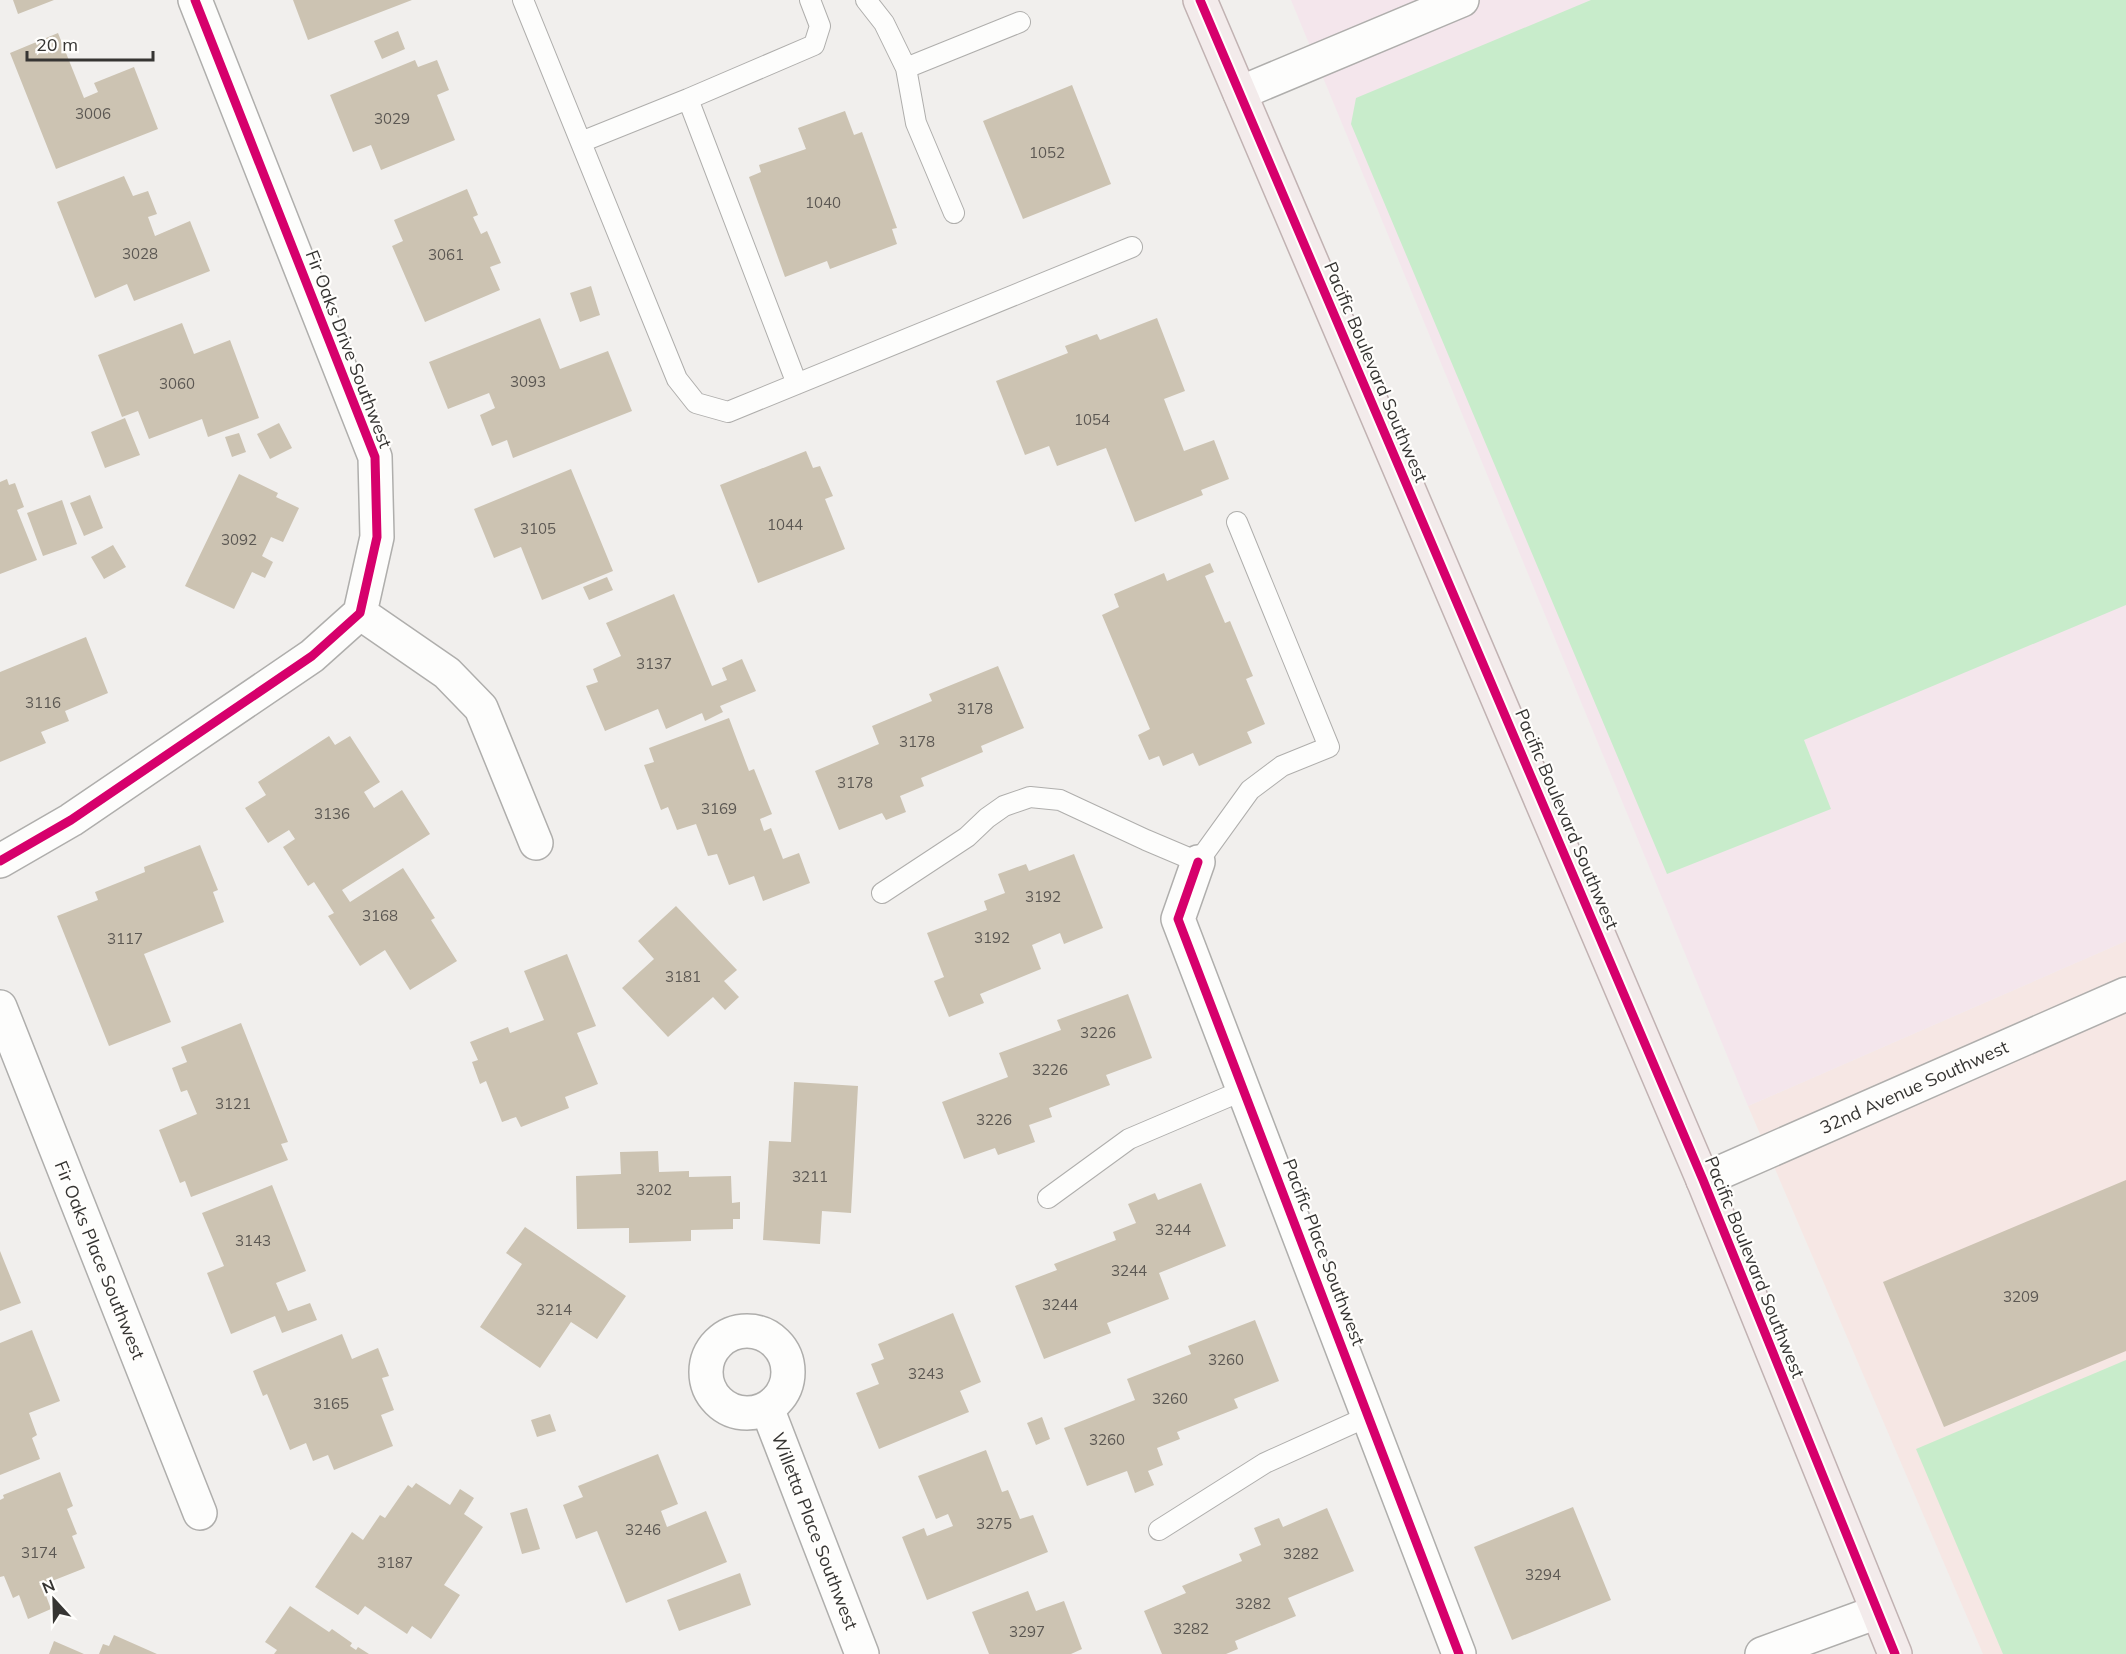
<svg xmlns="http://www.w3.org/2000/svg" width="2126" height="1654" viewBox="0 0 2126 1654" font-family="Mulish,sans-serif">
  <style>
    .commercial { fill: #f6e7e4 }
    .industrial { fill: #f4e6ec }
    .green { fill: #c8eccb }
    .building { fill: #ccc3b2 }
    .lines { fill: none; stroke-linecap: round; stroke-linejoin: round }
    .service-casing { stroke: #afaeac; stroke-width: 22 }
    .minor-casing { stroke: #afaeac; stroke-width: 36 }
    .primary-casing { stroke: #c1b2b2; stroke-width: 36 }
    .service { stroke: #fdfdfc; stroke-width: 20 }
    .minor { stroke: #fdfdfc; stroke-width: 33 }
    .primary { stroke: #f3ebeb; stroke-width: 33 }
    .cycleway-casing { stroke: #fffefc; stroke-width: 13 }
    .cycleway { stroke: #d6006c; stroke-width: 9 }
    .labels { text-anchor: middle; dominant-baseline: central; stroke-width: 4.5; stroke-linejoin: round; paint-order: stroke }
    .number-label { font-size: 15px; fill: #5c5853 }
    .street-label { font-size: 18px; fill: #363533; stroke: #fffefc }
  </style>
  <rect width="100%" height="100%" fill="#f1efed"/>
  <!-- commercial -->
  <path class="commercial" d="M2126 941V1654H1983L1748 1106Z"/>
  <!-- industrial -->
  <path class="industrial" d="M1291 0H2126V941L1748 1106Z"/>
  <!-- green -->
  <path class="green" d="M1591 0H2126V605L1804 740 1831 809 1667 874 1351 124 1356 98Z
    M2126 1360V1654H2003L1916 1449Z"/>
  <!-- building -->
  <path class="building" d="M13 0H54L18 14Z
    M293 0H412L308 40Z
    M398 31 405 49 382 59 374 41Z
    M58 33 84 98 98 92 94 83 134 67 158 129 56 169 10 53Z
    M415 60 418 67 437 60 449 90 437 95 455 140 381 170 371 145 353 152 330 95Z
    M1072 85 1111 184 1023 219 983 121Z
    M845 111 854 135 862 132 897 228 892 229 897 244 830 269 827 261 785 277 749 177 761 172 759 165 806 149 798 128Z
    M124 176 133 196 148 191 157 214 148 217 155 236 190 221 210 271 134 301 127 284 95 298 57 202Z
    M467 189 478 215 473 217 481 234 487 231 501 263 490 267 500 290 425 322 392 246 403 241 394 220Z
    M591 286 600 315 580 322 570 293Z
    M540 318 560 369 608 351 632 411 513 458 507 440 492 446 480 415 495 408 489 393 448 409 429 362Z
    M1157 318 1185 391 1164 399 1184 451 1214 440 1229 479 1201 490 1203 495 1135 522 1106 448 1057 466 1049 446 1025 455 996 381 1068 353 1065 346 1097 334 1100 340Z
    M182 323 194 354 230 340 259 418 208 437 202 419 149 439 138 411 122 417 98 355Z
    M125 418 140 455 105 468 91 432Z
    M279 423 292 448 270 459 257 434Z
    M239 433 246 452 232 457 225 437Z
    M806 451 813 468 820 466 833 496 825 499 845 549 758 583 720 485Z
    M571 469 613 571 542 600 521 547 494 558 474 509Z
    M239 474 278 493 276 497 299 508 283 542 271 537 262 556 273 562 265 578 252 572 234 609 185 586Z
    M7 479 9 485 15 483 24 507 17 510 37 560 0 574V482Z
    M90 495 103 528 84 536 70 503Z
    M62 500 77 544 43 556 27 513Z
    M113 545 126 567 104 579 91 557Z
    M1210 563 1214 572 1205 576 1225 623 1230 621 1253 676 1246 679 1265 724 1247 732 1252 743 1199 766 1193 753 1163 766 1159 756 1149 760 1138 735 1150 729 1102 615 1119 607 1114 594 1164 573 1167 581Z
    M607 577 613 590 589 600 583 587Z
    M674 594 712 686 727 680 722 668 742 659 756 691 720 706 723 712 705 721 702 713 666 729 658 709 605 731 586 686 598 682 593 669 621 656 606 623Z
    M86 637 108 693 65 711 69 721 41 732 46 743 0 762V672Z
    M998 666 1024 728 981 746 983 752 921 778 924 786 900 796 906 812 886 820 882 813 839 830 815 771 879 744 872 726 932 701 929 694Z
    M729 718 749 771 754 769 772 814 760 819 764 831 771 828 783 859 799 853 810 883 763 901 754 876 729 885 717 854 708 856 696 824 677 830 668 807 661 810 644 765 654 762 649 748Z
    M329 736 335 745 350 736 380 782 364 792 374 808 402 790 430 834 342 890 350 902 403 868 435 918 431 920 457 961 410 990 385 950 360 966 328 916 334 913 314 882 308 886 283 847 295 839 289 830 268 843 245 808 266 795 258 782Z
    M200 845 218 890 213 892 224 922 144 954 171 1022 109 1046 57 916 98 900 95 892 145 872 144 867Z
    M1074 854 1103 928 1064 944 1060 933 1032 945 1041 969 980 994 984 1003 949 1017 934 981 944 977 927 933 987 910 984 901 1005 893 998 874 1026 864 1029 871Z
    M676 906 737 970 724 981 739 997 725 1010 713 997 668 1037 622 988 654 959 638 941Z
    M567 954 596 1026 577 1033 598 1084 565 1097 569 1108 521 1127 516 1117 502 1122 486 1081 480 1084 472 1062 478 1060 470 1042 508 1027 510 1033 544 1020 524 971Z
    M1128 994 1152 1058 1106 1075 1110 1085 1049 1108 1052 1117 1029 1125 1035 1142 998 1155 995 1148 964 1159 942 1102 1008 1077 999 1053 1061 1030 1057 1020Z
    M241 1023 288 1142 281 1144 288 1160 191 1197 185 1181 180 1183 159 1130 197 1114 187 1090 181 1092 172 1068 187 1062 181 1047Z
    M794 1082 858 1086 851 1213 822 1211 820 1244 763 1240 769 1141 791 1142Z
    M658 1151 659 1172 689 1171V1177L731 1176 732 1203 740 1202V1219H733V1229L691 1230V1241L629 1243V1228L577 1229 576 1176 621 1174 620 1152Z
    M2126 1180V1351L1944 1427 1883 1282Z
    M1201 1183 1226 1246 1159 1273 1169 1299 1107 1323 1111 1333 1044 1359 1015 1286 1057 1270 1054 1264 1116 1240 1113 1232 1136 1223 1128 1204 1155 1193 1158 1200Z
    M272 1185 306 1271 276 1283 288 1311 310 1303 317 1320 282 1333 275 1316 231 1334 207 1273 224 1266 202 1213Z
    M525 1227 626 1296 597 1339 571 1322 540 1368 480 1327 522 1264 506 1253Z
    M0 1251 21 1303 0 1311Z
    M953 1313 981 1382 960 1391 969 1412 879 1449 856 1393 879 1384 871 1364 884 1359 878 1344Z
    M1255 1320 1279 1381 1234 1399 1238 1408 1177 1432 1180 1439 1157 1448 1163 1465 1148 1471 1154 1485 1135 1493 1127 1471 1087 1486 1064 1428 1135 1400 1127 1379 1191 1354 1188 1346Z
    M32 1330 60 1401 29 1413 37 1435 32 1438 40 1459 0 1475V1343Z
    M342 1334 352 1359 378 1348 389 1376 382 1378 394 1410 381 1415 393 1446 334 1470 328 1455 313 1461 306 1443 290 1450 267 1394 263 1396 253 1371Z
    M550 1414 556 1431 537 1437 531 1420Z
    M1042 1417 1050 1439 1036 1445 1027 1423Z
    M986 1450 1002 1492 1008 1490 1020 1519 1033 1515 1048 1552 927 1600 902 1537 924 1528 927 1536 953 1526 948 1514 936 1519 918 1476Z
    M658 1454 678 1504 661 1511 667 1527 706 1511 727 1562 626 1603 597 1531 576 1539 563 1505 583 1497 578 1486Z
    M60 1472 73 1506 67 1509 77 1534 72 1536 85 1568 42 1585 51 1609 28 1619 19 1595 13 1598 4 1576 0 1577V1500L4 1498 3 1495Z
    M416 1483 450 1505 460 1489 474 1498 464 1514 483 1527 444 1585 460 1595 431 1639 412 1626 407 1634 365 1606 358 1615 315 1587 352 1532 363 1540 380 1515 385 1518 408 1485 412 1488Z
    M1573 1507 1611 1600 1512 1640 1474 1547Z
    M527 1508 540 1549 522 1554 510 1513Z
    M1327 1508 1354 1571 1288 1598 1296 1616 1235 1641 1238 1649 1226 1654H1162L1144 1611 1186 1593 1182 1586 1242 1561 1239 1554 1261 1545 1254 1528 1279 1518 1283 1527Z
    M740 1573 751 1605 679 1631 667 1600Z
    M1028 1591 1036 1611 1064 1601 1082 1649 1071 1654H989L972 1612Z
    M290 1606 329 1632 332 1629 352 1643 350 1646 356 1650 358 1647 369 1654H274L277 1650 265 1642Z
    M114 1635 157 1654H99L103 1644 109 1646Z
    M54 1641 84 1654H49Z"/>
  <g class="lines">
    <!-- service casing -->
    <g class="service-casing">
      <path id="service" d="M523 0 677 379 696 403 728 412 1132 247
        M866 0 884 23 906 68 916 123 954 213
        M906 68 1020 22
        M688 99 797 384
        M581 142 688 99 814 45 820 26 810 0
        M882 893 967 837 987 818 1004 806 1030 797 1060 800 1146 840 1198 862 1250 790 1282 766 1329 747 1237 522
        M1048 1198 1129 1139 1244 1090
        M1159 1530 1265 1463 1369 1416"/>
    </g>
    <!-- minor casing -->
    <g class="minor-casing">
      <path id="minor" d="M1240 93 1462 0
        M360 613 447 673 481 708 536 843
        M0 861 71 820 312 656 360 613 377 537 375 457 195 0
        M1198 862 1178 919 1459 1654
        M0 1007 200 1513
        M1703 1180 2126 994
        M706 1372a41 41 0 1 1 82 0a41 41 0 1 1-82 0Z
        M767 1408 862 1654
        M1762 1654 1877 1612"/>
    </g>
    <!-- primary casing -->
    <g class="primary-casing">
      <path id="primary" d="M1200 0 1703 1180 1895 1654"/>
    </g>
    <!-- service -->
    <use href="#service" class="service"/>
    <!-- minor -->
    <use href="#minor" class="minor"/>
    <!-- primary -->
    <use href="#primary" class="primary"/>
    <!-- cycleway casing -->
    <g class="cycleway-casing">
      <path id="cycleway" d="M1200 0 1703 1180 1895 1654
        M0 861 71 820 312 656 360 613 377 537 375 457 195 0
        M1198 862 1178 919 1459 1654"/>
    </g>
    <!-- cycleway -->
    <use href="#cycleway" class="cycleway"/>
  </g>
  <g class="labels">
    <!-- number labels -->
    <g class="number-label">
      <text x="93" y="113">3006</text>
      <text x="392" y="118">3029</text>
      <text x="1047" y="152">1052</text>
      <text x="823" y="202">1040</text>
      <text x="140" y="253">3028</text>
      <text x="446" y="254">3061</text>
      <text x="528" y="381">3093</text>
      <text x="177" y="383">3060</text>
      <text x="1092" y="419">1054</text>
      <text x="785" y="524">1044</text>
      <text x="538" y="528">3105</text>
      <text x="239" y="539">3092</text>
      <text x="654" y="663">3137</text>
      <text x="43" y="702">3116</text>
      <text x="975" y="708">3178</text>
      <text x="917" y="741">3178</text>
      <text x="855" y="782">3178</text>
      <text x="719" y="808">3169</text>
      <text x="332" y="813">3136</text>
      <text x="1043" y="896">3192</text>
      <text x="380" y="915">3168</text>
      <text x="992" y="937">3192</text>
      <text x="125" y="938">3117</text>
      <text x="683" y="976">3181</text>
      <text x="1098" y="1032">3226</text>
      <text x="1050" y="1069">3226</text>
      <text x="233" y="1103">3121</text>
      <text x="994" y="1119">3226</text>
      <text x="810" y="1176">3211</text>
      <text x="654" y="1189">3202</text>
      <text x="1173" y="1229">3244</text>
      <text x="253" y="1240">3143</text>
      <text x="1129" y="1270">3244</text>
      <text x="2021" y="1296">3209</text>
      <text x="1060" y="1304">3244</text>
      <text x="554" y="1309">3214</text>
      <text x="1226" y="1359">3260</text>
      <text x="926" y="1373">3243</text>
      <text x="1170" y="1398">3260</text>
      <text x="331" y="1403">3165</text>
      <text x="1107" y="1439">3260</text>
      <text x="994" y="1523">3275</text>
      <text x="643" y="1529">3246</text>
      <text x="39" y="1552">3174</text>
      <text x="1301" y="1553">3282</text>
      <text x="395" y="1562">3187</text>
      <text x="1543" y="1574">3294</text>
      <text x="1253" y="1603">3282</text>
      <text x="1191" y="1628">3282</text>
      <text x="1027" y="1631">3297</text>
    </g>
    <!-- street labels -->
    <g class="street-label">
      <text transform="translate(349 349) rotate(69)">Fir Oaks Drive Southwest</text>
      <text transform="translate(1376 372) rotate(67)">Pacific Boulevard Southwest</text>
      <text transform="translate(1567 819) rotate(67)">Pacific Boulevard Southwest</text>
      <text transform="translate(1914 1087) rotate(-24)">32nd Avenue Southwest</text>
      <text transform="translate(1324 1252) rotate(69)">Pacific Place Southwest</text>
      <text transform="translate(100 1260) rotate(68)">Fir Oaks Place Southwest</text>
      <text transform="translate(1755 1267) rotate(68)">Pacific Boulevard Southwest</text>
      <text transform="translate(815 1531) rotate(69)">Willetta Place Southwest</text>
    </g>
  </g>
  <!-- north arrow -->
  <g transform="translate(54 1600) rotate(338)" stroke="#fffefc" stroke-width="4.5" paint-order="stroke">
  <path d="M0-4.5L10 22L0 15L-10 22Z" fill="#363533"/>
  <text y="-9" font-size="16" font-weight="bold" text-anchor="middle" fill="#363533">N</text>
  </g>
  <!-- scale -->
  <path d="M27 51v9h126v-9" fill="none" stroke="#363533" stroke-width="3"/>
  <text x="36" y="51" font-size="18" fill="#363533" stroke="#fffefc" stroke-width="4.5" paint-order="stroke">20 m</text>
</svg>
